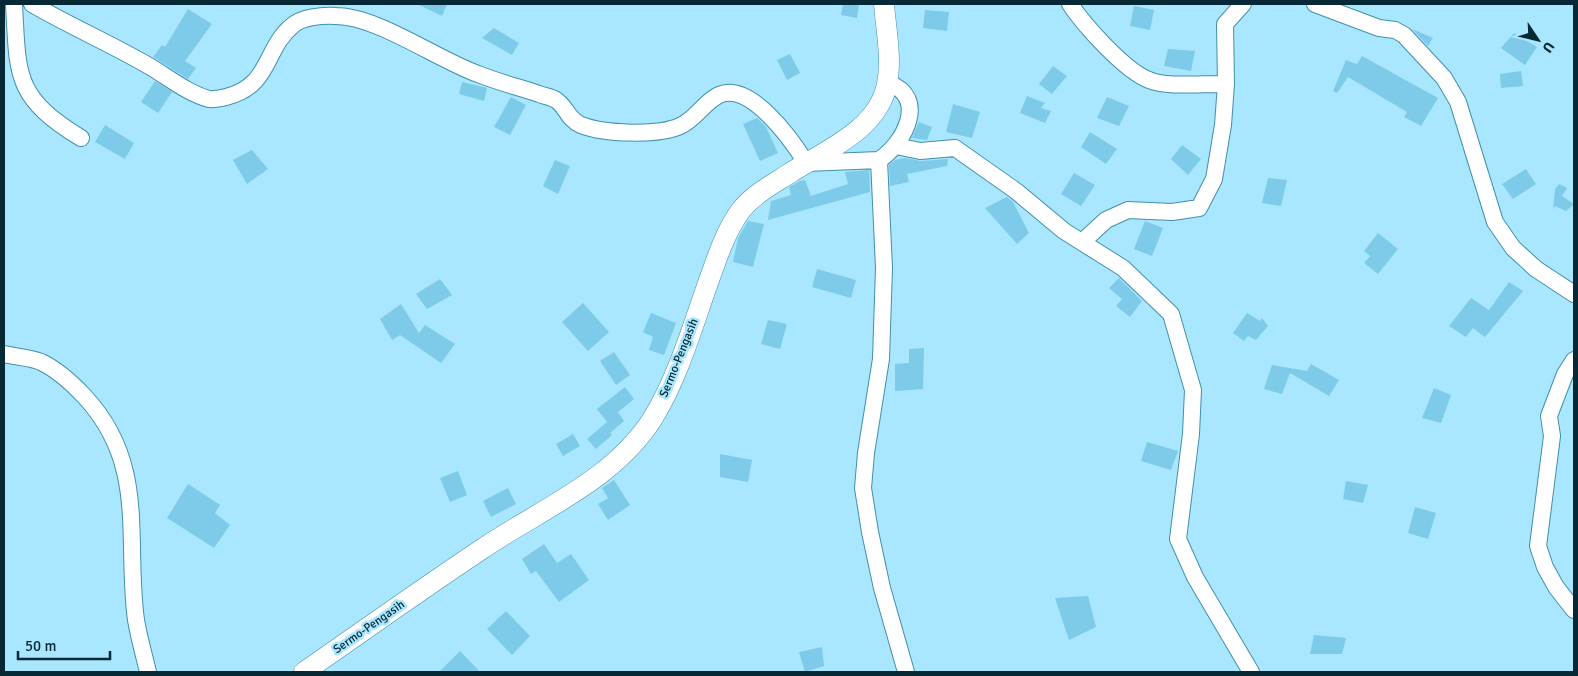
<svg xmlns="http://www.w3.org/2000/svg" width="1578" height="676" viewBox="0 0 1578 676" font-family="Signika,sans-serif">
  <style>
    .building { fill: #7dcbe9 }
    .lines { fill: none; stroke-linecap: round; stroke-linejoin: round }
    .minor-casing { stroke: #4190ac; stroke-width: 18 }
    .major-casing { stroke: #4190ac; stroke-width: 21 }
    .minor { stroke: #fff; stroke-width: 16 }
    .major { stroke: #fff; stroke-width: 20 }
    .labels { text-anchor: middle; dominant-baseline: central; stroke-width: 5; stroke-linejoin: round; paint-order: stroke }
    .street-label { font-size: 12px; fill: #062935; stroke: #a9e6ff }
  </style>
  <rect width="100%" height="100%" fill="#a9e6ff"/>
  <!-- building -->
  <path class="building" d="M417 4H447L442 16Z
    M843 4H859L857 18 841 15Z
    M1134 6 1154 10 1150 30 1130 26Z
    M188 9 212 24 185 61 196 68 188 79 153 57 162 45 165 47Z
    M925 10 949 12 947 31 923 28Z
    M494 28 519 43 512 55 482 38Z
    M1412 29 1433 38 1428 46Z
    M1514 33 1537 47 1525 65 1501 48Z
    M1168 49 1195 51 1191 71 1164 66Z
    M790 54 800 73 787 80 777 60Z
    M1362 56 1438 98 1421 126 1404 117 1407 112 1348 77 1337 93 1333 91 1346 60 1357 64Z
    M1053 66 1067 76 1052 94 1039 84Z
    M1521 71 1523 86 1501 88 1500 74Z
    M155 81 172 92 158 113 141 102Z
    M462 82 487 88 484 101 459 94Z
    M1027 96 1045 103 1041 108 1051 111 1045 123 1020 113Z
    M511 97 526 105 510 135 494 127Z
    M1107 97 1129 106 1119 126 1097 118Z
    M953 104 980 112 972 138 946 132Z
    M757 118 766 127 778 153 760 161 743 124Z
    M919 122 932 127 927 140 912 138Z
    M105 125 134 143 125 159 95 142Z
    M1090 132 1117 149 1106 164 1081 147Z
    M1182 145 1201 159 1188 175 1171 159Z
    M252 150 268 169 247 184 233 160Z
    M905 158 921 161 948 159 947 166 907 174 909 182 890 186 889 165 895 160Z
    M555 160 570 166 558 194 543 186Z
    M1526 169 1536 184 1513 199 1502 184Z
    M869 170 870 192 768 220 771 201 791 195 789 187 800 181 805 180 811 196 848 184 845 172Z
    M1074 173 1095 185 1081 206 1061 194Z
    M1268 178 1287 180 1281 206 1262 203Z
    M1559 184 1567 188 1562 196 1574 204 1566 211 1555 206 1553 210 1555 189Z
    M1007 197 1013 202 1029 233 1017 244 985 208Z
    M748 221 764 224 753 267 733 262 738 238Z
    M1145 221 1163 228 1152 256 1134 249Z
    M1378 233 1398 249 1378 274 1364 263 1370 256 1364 251Z
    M817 269 856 280 851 298 812 287Z
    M1119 278 1142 301 1130 317 1116 306 1122 299 1109 288Z
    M440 279 452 295 427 309 416 294Z
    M1509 282 1523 291 1485 337 1473 328 1466 337 1449 326 1471 298 1489 310Z
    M583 303 609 332 588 351 562 322Z
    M401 304 419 333 425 325 455 344 441 363 400 335 392 340 380 319Z
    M651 313 676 323 664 355 649 350 653 337 643 332Z
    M1247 313 1260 321 1262 318 1268 326 1256 340 1248 336 1244 341 1233 333Z
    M768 320 787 324 780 349 761 344Z
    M924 348 923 389 895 391V364L909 363V349Z
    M614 352 630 375 616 385 600 361Z
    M1311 364 1339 380 1329 396 1290 373 1282 394 1264 389 1272 365 1307 371Z
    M625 387 634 399 618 412 624 421 610 433 612 435 596 449 587 439 607 422 597 409Z
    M1434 388 1451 395 1441 423 1422 418Z
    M573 434 580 446 563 456 556 444Z
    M1147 442 1178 451 1171 470 1141 461Z
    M720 454 752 460 748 482 720 477Z
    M458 471 467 495 450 502 440 478Z
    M614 480 630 505 608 520 598 504 608 498 602 488Z
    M1346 481 1368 485 1363 503 1343 499Z
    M188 484 220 505 215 513 230 525 214 548 167 518Z
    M508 488 516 504 491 517 483 501Z
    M1415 507 1436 513 1428 539 1408 533Z
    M544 544 557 563 571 554 589 580 559 602 536 571 531 574 522 559Z
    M1088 596 1096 627 1069 640 1055 598Z
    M506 611 530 636 512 655 487 629Z
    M1314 635 1346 638 1342 654H1310Z
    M822 647 824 666 805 672 799 652Z
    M460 651 480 672H439Z"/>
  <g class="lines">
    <!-- minor casing -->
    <g class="minor-casing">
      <path id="minor" d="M14 4C18 76 14 97 81 138
        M32 4C70 26 111 44 149 66 168 77 187 93 209 99 214 100 221 98 226 97 271 86 264 49 292 26 301 17 323 15 336 16 377 16 438 60 478 74 498 82 518 87 539 94 544 96 552 97 556 100 566 106 568 120 581 125 604 134 658 136 680 126 696 119 704 102 719 95 750 81 792 140 806 163L879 160
        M1070 4C1084 25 1125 71 1149 80 1168 88 1205 83 1226 84L1225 24 1243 4
        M1315 4 1379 28 1395 30 1404 35 1444 78 1458 102 1495 222 1513 248 1536 269 1574 294
        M888 83C929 97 904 144 879 160L884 268 881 359 866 453 863 488 870 532 882 588 906 672
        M896 146 920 151 955 148 1016 191 1064 231 1123 268 1171 314 1193 390 1191 434 1178 539 1195 577 1251 672
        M1082 242 1106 220 1128 210 1172 212 1199 208 1214 179 1223 125 1226 84
        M4 354C16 357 29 357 41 362 58 370 72 383 85 397 148 465 125 539 136 620 139 638 144 655 148 672
        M1574 360 1565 374 1549 416 1552 436 1538 546 1545 567 1556 587 1574 610"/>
    </g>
    <!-- major casing -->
    <g class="major-casing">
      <path id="major" d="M304 672C363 631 422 589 482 549 541 509 614 480 653 418 678 377 692 328 708 283 717 258 725 232 741 210 754 194 773 184 790 173 825 151 879 129 887 84 892 59 886 29 884 4"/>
    </g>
    <!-- minor -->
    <use href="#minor" class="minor"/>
    <!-- major -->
    <use href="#major" class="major"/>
  </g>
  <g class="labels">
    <!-- street labels -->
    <g class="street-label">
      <text transform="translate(679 358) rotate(-68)">Sermo-Pengasih</text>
      <text transform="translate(369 627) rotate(-35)">Sermo-Pengasih</text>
    </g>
  </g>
  <!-- border -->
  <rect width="1578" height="676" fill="none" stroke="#062935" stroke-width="10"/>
  <!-- north arrow -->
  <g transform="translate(1538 40) rotate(125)" stroke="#a9e6ff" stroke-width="4" paint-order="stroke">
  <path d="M0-4L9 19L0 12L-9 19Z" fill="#062935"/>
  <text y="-8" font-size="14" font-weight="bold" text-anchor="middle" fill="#062935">U</text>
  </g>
  <!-- scale -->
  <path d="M18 651v8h92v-8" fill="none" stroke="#062935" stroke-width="2.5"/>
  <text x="25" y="651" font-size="15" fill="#062935" stroke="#a9e6ff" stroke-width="4" paint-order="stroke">50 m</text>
</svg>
